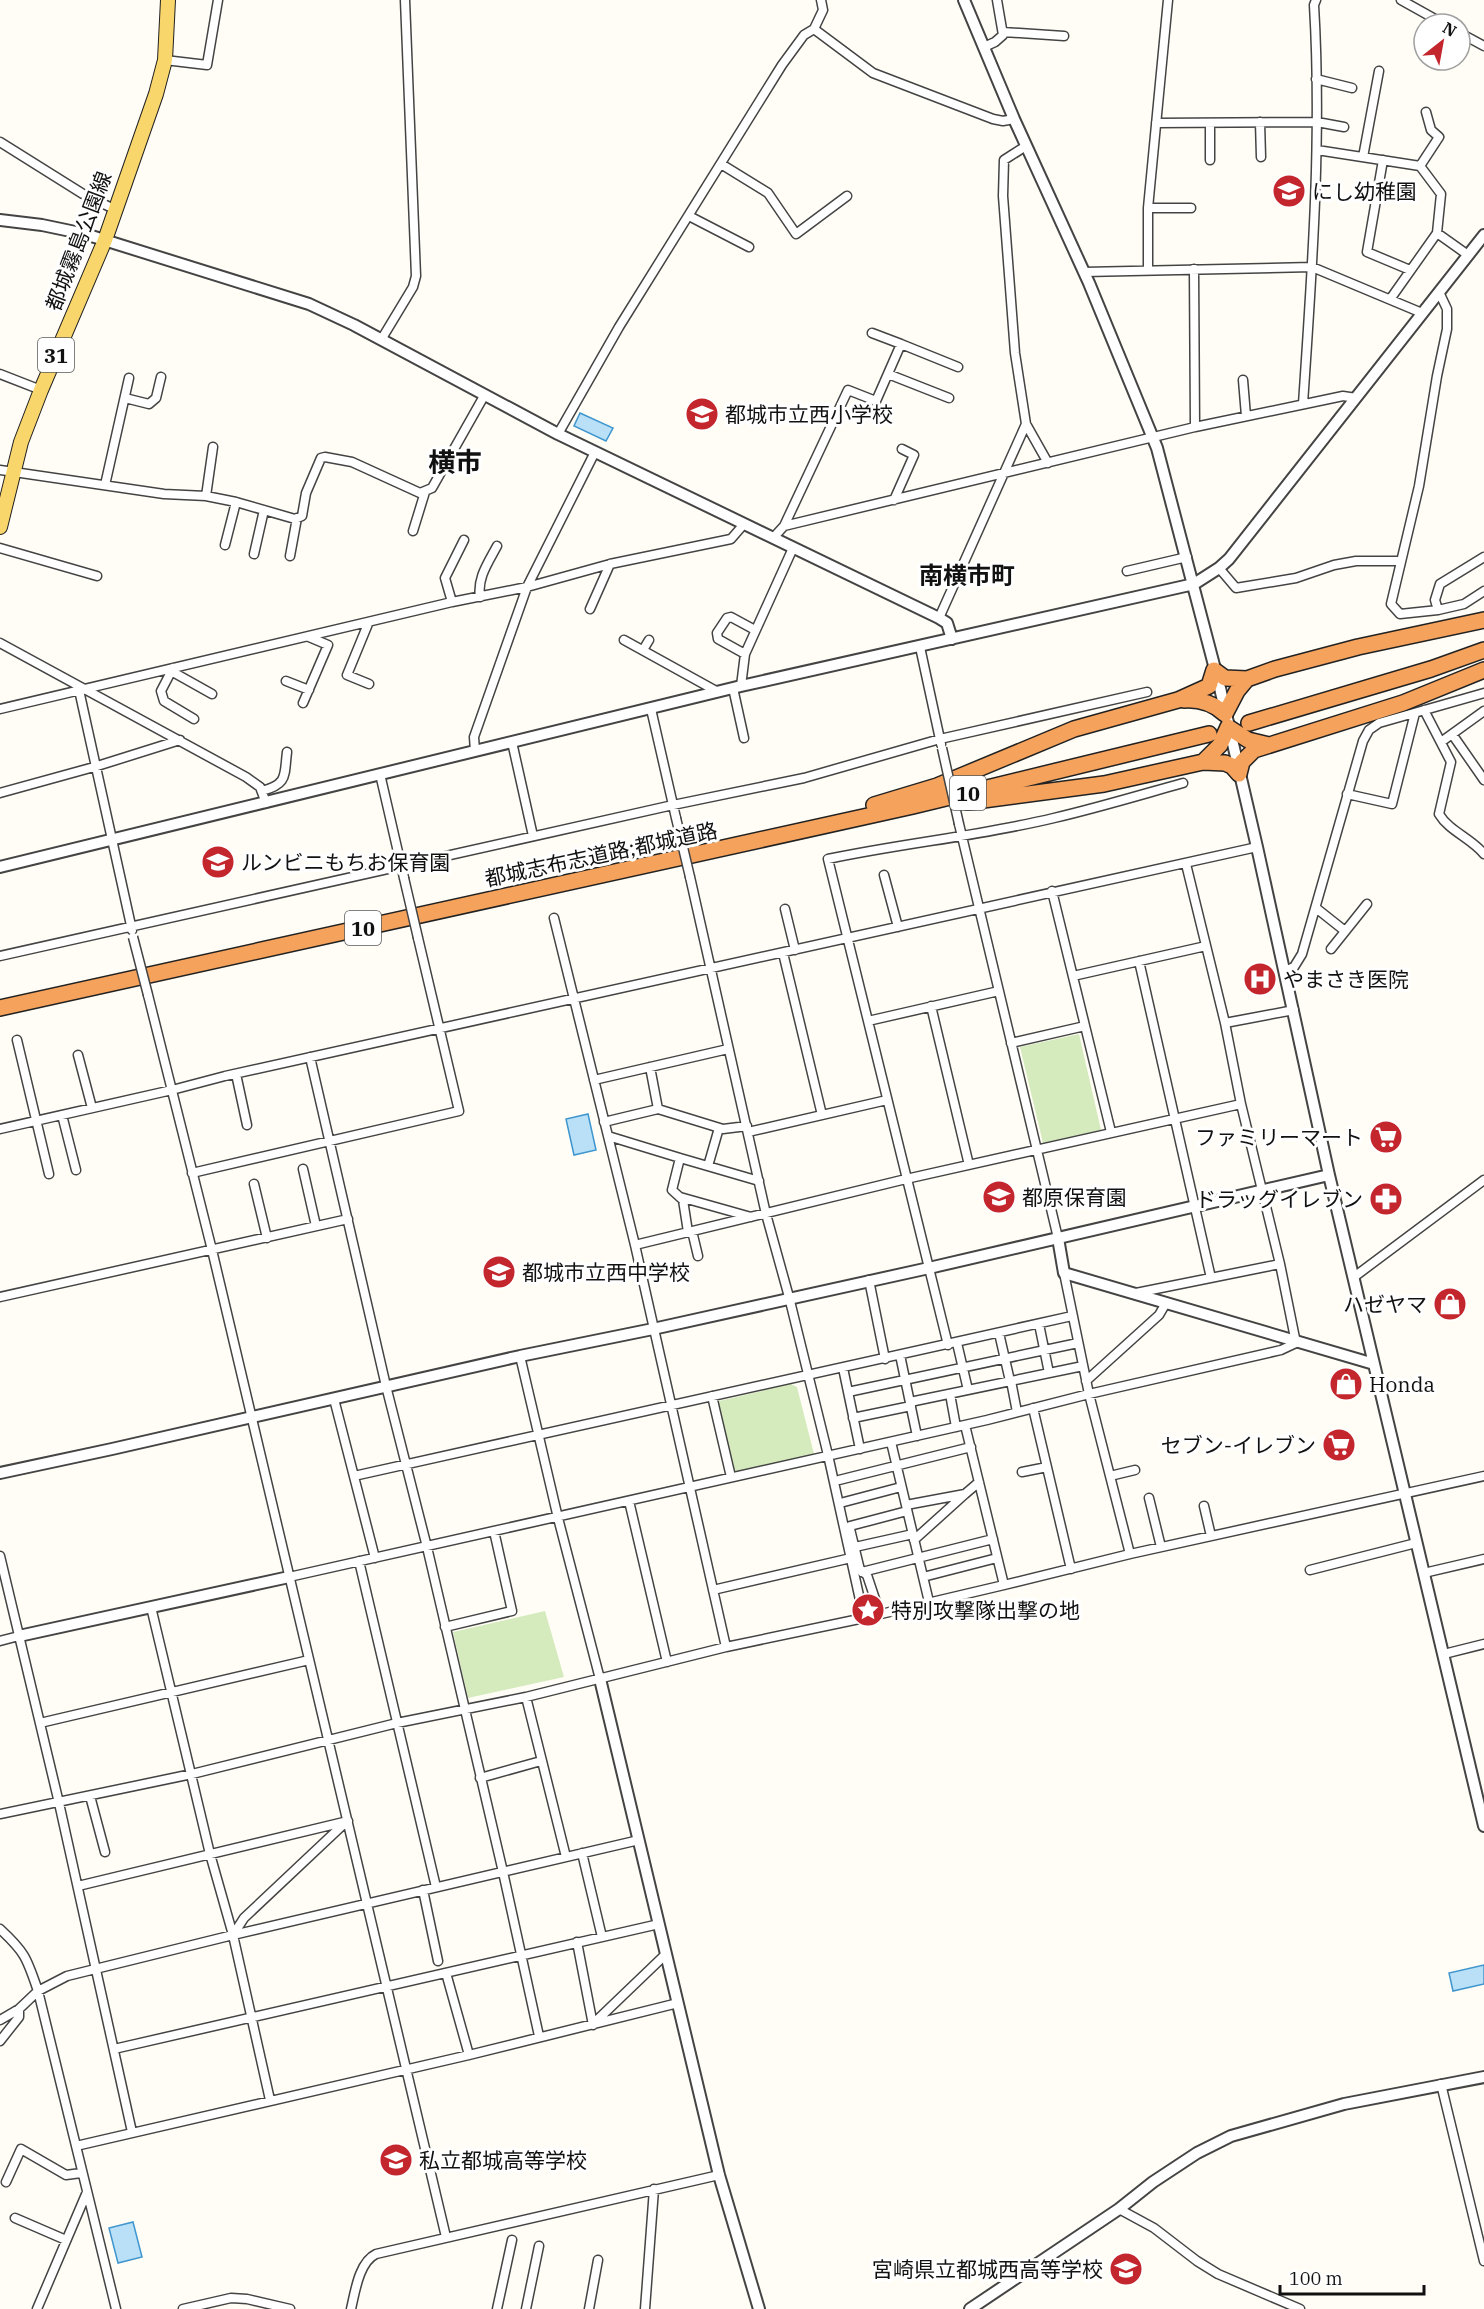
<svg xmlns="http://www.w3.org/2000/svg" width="1484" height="2309" viewBox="0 0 1484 2309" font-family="'IBM Plex Serif','Noto Sans JP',serif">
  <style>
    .green { fill: #d5ebbd }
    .water { fill: #b9e0f7; stroke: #3f96cf; stroke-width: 1.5 }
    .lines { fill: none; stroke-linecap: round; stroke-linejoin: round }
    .minor-casing { stroke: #444; stroke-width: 11 }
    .tertiary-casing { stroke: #444; stroke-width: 14 }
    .primary-casing { stroke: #222; stroke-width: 16 }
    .motorway-casing { stroke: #222; stroke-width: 18 }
    .minor { stroke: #fff; stroke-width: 8 }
    .tertiary { stroke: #fff; stroke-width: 10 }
    .primary { stroke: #f9d66b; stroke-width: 14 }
    .motorway { stroke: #f5a25d; stroke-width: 15 }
    .minor-bridge-casing { stroke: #444; stroke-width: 11; stroke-linecap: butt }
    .minor-bridge { stroke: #fff; stroke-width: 8 }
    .labels { text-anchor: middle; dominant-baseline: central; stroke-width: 6; stroke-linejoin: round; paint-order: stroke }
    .shield { fill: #fff; stroke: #585858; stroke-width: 1.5 }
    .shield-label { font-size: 20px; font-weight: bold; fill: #111 }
    .poi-label { font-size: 21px; fill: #111; stroke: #fff; text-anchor: start }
    .street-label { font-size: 21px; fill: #111; stroke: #fff }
    .quarter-label { font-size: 24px; font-weight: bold; fill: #111; stroke: #fff }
    .district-label { font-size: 27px; font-weight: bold; fill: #111; stroke: #fff }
  </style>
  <rect width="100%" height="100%" fill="#fffdf5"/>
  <!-- green -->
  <path class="green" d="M1079 1034 1101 1130 1043 1143 1020 1047Z
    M791 1384 797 1387 814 1454 733 1473 715 1402Z
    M545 1611 564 1677 468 1698 453 1632Z"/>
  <!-- water -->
  <path class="water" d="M580 413 613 428 606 441 574 426Z
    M588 1114 596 1150 574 1155 566 1119Z
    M1484 1965V1984L1453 1991 1449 1973Z
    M133 2222 142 2257 118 2263 109 2228Z"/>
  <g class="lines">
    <!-- minor casing -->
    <g class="minor-casing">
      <path id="minor" d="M1401 0 1444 24
        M814 29 873 73 993 119 1003 121 1014 119
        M1003 32 1064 36
        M1460 33 1484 46
        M984 47 995 42 1003 35 997 0
        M165 60 207 65 218 0
        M1316 79 1352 88
        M1260 122 1261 157
        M1156 123 1317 122 1344 127
        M1210 123V160
        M0 142 83 194 114 209
        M1026 146 1004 160 1003 196 1015 353 1026 424 1048 463
        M1317 150 1420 166 1441 194 1437 233 1391 298
        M1363 157 1379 71
        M1383 160 1367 252 1410 270
        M721 164 768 193 796 234 847 196
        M1420 166 1439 137 1431 130 1426 112
        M1148 208H1191
        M689 216 749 247
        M1437 233 1468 255
        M1194 269 1195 427
        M1148 270V208L1168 0
        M1084 272 1312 267 1422 313
        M1439 292 1447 309V329L1437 376 1419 486 1391 604 1400 614 1438 610 1435 600 1440 584 1484 557
        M872 333 901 344
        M381 340 413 287 416 276 405 0
        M0 374 41 390
        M888 374 949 398
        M1243 380 1246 416
        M125 398 149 404 156 398 161 377
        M1303 404C1312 271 1322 138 1314 5L1316 0
        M558 434 619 327 782 65 804 35 814 29 823 10 821 0
        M0 470 164 494 206 496 236 502 295 519 302 516 306 493 321 458 325 457 352 462 420 493 432 488 484 396
        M105 485 129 378
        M206 496 213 447
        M894 500 914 455 902 449
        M784 526 848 390 876 401 901 344 958 367
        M413 531 425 492
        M773 538 784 526 1195 427 1343 396 1356 398
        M225 545 236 502
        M0 548 97 576
        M254 554 264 510
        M290 556 297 518
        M1219 568 1236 588 1296 578 1334 565 1356 561H1401
        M1127 571 1187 557
        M480 597C477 578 488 563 497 546
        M452 602 445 578 464 540
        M590 609 610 564
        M1438 610 1464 604 1484 591
        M939 618 1026 424
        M368 624 347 675 369 684
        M624 640 718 692
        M0 643 246 777 260 787 266 803
        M920 647 941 744
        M643 650 649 640
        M745 654 718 639 717 633 727 618 731 617 755 630
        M173 668 161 691 164 701 194 719
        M171 671 212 694
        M286 681 309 690
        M741 686 745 654 793 548
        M733 688 744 738
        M79 690 132 930
        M303 703 328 645 309 637
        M0 709 452 602 527 587 610 564 731 539 744 524
        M651 709 676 818
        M1424 710 1451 762 1439 814C1449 831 1471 838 1484 854
        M1452 734 1484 780
        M512 742 533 836
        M1441 742 1484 711
        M475 751 474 737 527 587 595 452
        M380 774 404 878
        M262 791C288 784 284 776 287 752
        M0 793 94 767 180 740
        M1347 794 1392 804 1415 713
        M959 824 1058 1238
        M1186 864 1225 1023 1241 1104
        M884 875 898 927
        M690 877 766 1214 789 1297 828 1455 864 1618
        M1052 891 1111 1132
        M1316 908 1345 931
        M785 909 795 950
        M554 918 635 1245 726 1647
        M1331 949 1367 904
        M783 953 822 1115
        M0 956 673 805 804 778 940 739 1147 692
        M1139 961 1211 1278
        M1285 971 1294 967 1302 954 1363 741 1369 730 1379 723 1484 693
        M1073 976 1206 946
        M148 995 212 1250 446 2237
        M931 1006 969 1165
        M868 1021 999 991
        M1225 1023 1294 1010
        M17 1040 49 1174
        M1011 1043 1085 1026
        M78 1055 92 1108
        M310 1057 386 1386 427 1547 503 1872 539 2036
        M236 1074 247 1125
        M594 1080 728 1049
        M658 1109 723 1129 747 1126
        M62 1115 76 1170
        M604 1122 658 1109 650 1067
        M0 1129 172 1090 225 1076 1257 847
        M748 1132 887 1100
        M608 1136 680 1158
        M708 1166 719 1128
        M303 1169 316 1226
        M192 1173 459 1111 418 938
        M254 1184 267 1238
        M680 1197 751 1217
        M692 1231 698 1256
        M688 1232 683 1200 672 1190 680 1158 759 1181
        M1064 1273 1089 1394 1130 1554
        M1354 1277 1484 1180
        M869 1280 885 1359
        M1136 1293 1280 1264
        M0 1297 348 1219
        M1039 1324 1049 1373
        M999 1333 1010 1381
        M957 1343 968 1390
        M948 1345 828 859C903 843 980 836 1054 818 1097 808 1140 795 1183 783
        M900 1355 917 1436
        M520 1356 558 1518 600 1679
        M843 1368 860 1449
        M1011 1381 1017 1412
        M1086 1381 1159 1315 1166 1303
        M848 1392 1078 1343
        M950 1394 956 1427
        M712 1396 731 1477
        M334 1399 375 1558
        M910 1402 1083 1366
        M1033 1408 1071 1569
        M853 1418 911 1406
        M965 1425 1004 1585
        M891 1442 929 1602
        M1022 1472 1047 1467
        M354 1476 1072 1316
        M1110 1476 1135 1470
        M839 1480 971 1447
        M1149 1498 1161 1547
        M629 1501 667 1662
        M844 1502 901 1487
        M906 1505 965 1494 979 1482
        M1204 1506 1211 1536
        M850 1526 907 1511
        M850 1529 860 1570 867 1575 880 1614
        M914 1540 965 1494
        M855 1547 913 1534
        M0 1556 59 1803 132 2132
        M359 1561 436 1887
        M1310 1570 1416 1543
        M862 1572 993 1539
        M1424 1573 1484 1559
        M289 1577 987 1420 1089 1394 1281 1350 1296 1343 1280 1264 1241 1104 906 1179 635 1245
        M923 1577 997 1558
        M713 1590 851 1558
        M151 1607 210 1854 233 1935 270 2100
        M445 1627 512 1611 494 1531
        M0 1641 19 1636
        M1444 1654 1484 1644
        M526 1697 566 1857
        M40 1723 309 1660
        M480 1778 541 1761
        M90 1796 105 1852
        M0 1814 192 1774 397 1723 526 1697 726 1647 864 1618 1004 1585 1130 1554 1484 1476
        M582 1853 602 1937
        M78 1886 348 1821
        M423 1890 438 1961
        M0 1929C26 1953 27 1959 38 1991L116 2309
        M233 1935 244 1918 347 1821
        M577 1942 593 2025
        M446 1973 469 2055
        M0 2020 19 2009 38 1991 67 1976 233 1935 639 1840
        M593 2024 666 1954
        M0 2041 19 2017V2009
        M114 2049 659 1924
        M1441 2084 1484 2261
        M76 2146 469 2055 678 2003
        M6 2182 21 2149 66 2175 81 2173
        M1119 2209 1154 2228 1197 2261 1218 2274 1300 2309
        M15 2218 66 2240
        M37 2309 87 2192
        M183 2309 231 2298 247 2299 290 2309
        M351 2309C355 2292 359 2262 376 2254L719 2175
        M497 2309 512 2240
        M526 2309 539 2246
        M589 2309 598 2260
        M645 2309 654 2189"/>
    </g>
    <!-- tertiary casing -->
    <g class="tertiary-casing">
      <path id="tertiary" d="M964 0 1014 119 1089 283 1157 448 1220 688 1257 847 1329 1175 1484 1826
        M0 220 42 225 85 234 309 304 354 325 558 434 939 618 947 623 952 639
        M0 867 741 686 1194 584 1219 568 1229 559 1484 235
        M1058 1238 1064 1273 1374 1364
        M0 1473 112 1449 520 1356 653 1329 929 1268 1329 1175
        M19 1636 289 1577
        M600 1679 719 2175 759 2309
        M970 2309 1119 2209 1153 2182 1197 2153 1231 2136 1344 2104 1484 2077"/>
    </g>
    <!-- primary casing -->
    <g class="primary-casing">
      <path id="primary" d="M0 527 21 442 41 390 105 240 156 94 165 60 168 0"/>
    </g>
    <!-- motorway casing -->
    <g class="motorway-casing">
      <path id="motorway" d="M1184 700C1200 699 1213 703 1225 714L1237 691 1247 679
        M1249 723 1431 669 1484 650
        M1203 762 1220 745 1228 727 1248 740 1269 745
        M1239 774 1242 762 1254 750 1403 703 1484 670
        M968 802 1104 784 1203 762 1225 763 1232 766 1239 774
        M874 805 937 786 1074 729 1178 700 1209 686 1214 670 1225 678 1247 679 1275 669 1358 647 1484 620
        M0 1008 913 806 1209 734"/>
    </g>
    <!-- minor -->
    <use href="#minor" class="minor"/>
    <!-- tertiary -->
    <use href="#tertiary" class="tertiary"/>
    <!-- primary -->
    <use href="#primary" class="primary"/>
    <!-- motorway -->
    <use href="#motorway" class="motorway"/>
    <!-- minor-bridge casing -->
    <g class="minor-bridge-casing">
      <path id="minor-bridge" d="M942 748 959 824
        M676 818 690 877
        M404 878 418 938
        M133 937 148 995"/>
    </g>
    <!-- minor-bridge -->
    <use href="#minor-bridge" class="minor-bridge"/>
  </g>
  <!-- icons -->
  <defs>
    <g id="school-disc" transform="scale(1.725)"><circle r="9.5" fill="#c4262e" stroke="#fff"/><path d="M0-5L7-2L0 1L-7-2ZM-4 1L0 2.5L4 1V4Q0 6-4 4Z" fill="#fff"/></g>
    <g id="hospital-disc" transform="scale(1.725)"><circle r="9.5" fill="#c4262e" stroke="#fff"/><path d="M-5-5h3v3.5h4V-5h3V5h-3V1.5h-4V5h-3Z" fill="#fff"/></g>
    <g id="supermarket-disc" transform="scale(1.725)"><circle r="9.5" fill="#c4262e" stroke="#fff"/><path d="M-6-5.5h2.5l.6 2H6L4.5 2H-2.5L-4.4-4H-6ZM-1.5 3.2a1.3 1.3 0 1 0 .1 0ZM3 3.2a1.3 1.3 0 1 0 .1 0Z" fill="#fff"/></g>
    <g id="pharmacy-disc" transform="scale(1.725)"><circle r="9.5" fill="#c4262e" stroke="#fff"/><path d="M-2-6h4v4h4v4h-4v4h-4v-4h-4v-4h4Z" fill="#fff"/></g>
    <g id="shop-disc" transform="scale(1.725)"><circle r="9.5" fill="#c4262e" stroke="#fff"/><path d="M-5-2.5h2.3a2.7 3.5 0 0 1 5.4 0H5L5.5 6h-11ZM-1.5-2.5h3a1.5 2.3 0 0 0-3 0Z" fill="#fff"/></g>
    <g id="sight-disc" transform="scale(1.725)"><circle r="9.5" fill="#c4262e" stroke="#fff"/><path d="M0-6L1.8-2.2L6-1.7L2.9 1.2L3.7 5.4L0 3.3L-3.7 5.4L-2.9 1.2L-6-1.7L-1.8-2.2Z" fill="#fff"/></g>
  </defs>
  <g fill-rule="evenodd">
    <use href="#school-disc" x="1289" y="191"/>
    <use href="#school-disc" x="702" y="414"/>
    <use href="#school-disc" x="218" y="862"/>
    <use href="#hospital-disc" x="1260" y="979"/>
    <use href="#supermarket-disc" x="1386" y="1137"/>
    <use href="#school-disc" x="999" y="1197"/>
    <use href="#pharmacy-disc" x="1386" y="1199"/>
    <use href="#school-disc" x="499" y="1272"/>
    <use href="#shop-disc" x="1450" y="1304"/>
    <use href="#shop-disc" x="1346" y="1384"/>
    <use href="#supermarket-disc" x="1339" y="1445"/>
    <use href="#sight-disc" x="868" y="1610"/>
    <use href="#school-disc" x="396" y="2160"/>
    <use href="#school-disc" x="1126" y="2269"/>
  </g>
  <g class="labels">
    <!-- shield labels -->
    <g class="shield">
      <rect x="38" y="338" width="36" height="34" rx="4.5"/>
      <rect x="950" y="776" width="36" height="34" rx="4.5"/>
      <rect x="345" y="911" width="36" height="34" rx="4.5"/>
    </g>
    <g class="shield-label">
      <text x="56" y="355">31</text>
      <text x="968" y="793">10</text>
      <text x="363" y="928">10</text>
    </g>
    <!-- poi labels -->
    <g class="poi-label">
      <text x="1312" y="191">にし幼稚園</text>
      <text x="725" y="414">都城市立西小学校</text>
      <text x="241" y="862">ルンビニもちお保育園</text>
      <text x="1283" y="979">やまさき医院</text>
      <text x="1363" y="1137" text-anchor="end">ファミリーマート</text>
      <text x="1022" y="1197">都原保育園</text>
      <text x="1363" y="1199" text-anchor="end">ドラッグイレブン</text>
      <text x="522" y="1272">都城市立西中学校</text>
      <text x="1427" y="1304" text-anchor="end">ハゼヤマ</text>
      <text x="1369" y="1384">Honda</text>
      <text x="1316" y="1445" text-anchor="end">セブン-イレブン</text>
      <text x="891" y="1610">特別攻撃隊出撃の地</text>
      <text x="419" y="2160">私立都城高等学校</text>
      <text x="1103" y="2269" text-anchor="end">宮崎県立都城西高等学校</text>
    </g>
    <!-- street labels -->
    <g class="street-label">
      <text transform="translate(78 241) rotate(-69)">都城霧島公園線</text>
      <text transform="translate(601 854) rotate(-12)">都城志布志道路;都城道路</text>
    </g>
    <!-- quarter labels -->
    <g class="quarter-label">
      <text x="967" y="575">南横市町</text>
    </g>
    <!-- district labels -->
    <g class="district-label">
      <text x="455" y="461">横市</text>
    </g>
  </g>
  <!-- north arrow -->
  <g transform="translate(1442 42) rotate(31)"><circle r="28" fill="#ffffff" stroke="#a0a0a0" stroke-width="1.5"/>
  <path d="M0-4.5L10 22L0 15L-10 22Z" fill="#c4262e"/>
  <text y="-9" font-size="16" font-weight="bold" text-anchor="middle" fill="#111111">N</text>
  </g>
  <!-- scale -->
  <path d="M1280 2285v9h144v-9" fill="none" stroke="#111111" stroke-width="3"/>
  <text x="1289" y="2285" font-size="18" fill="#111111" stroke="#ffffff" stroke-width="4.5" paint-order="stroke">100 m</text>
</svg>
